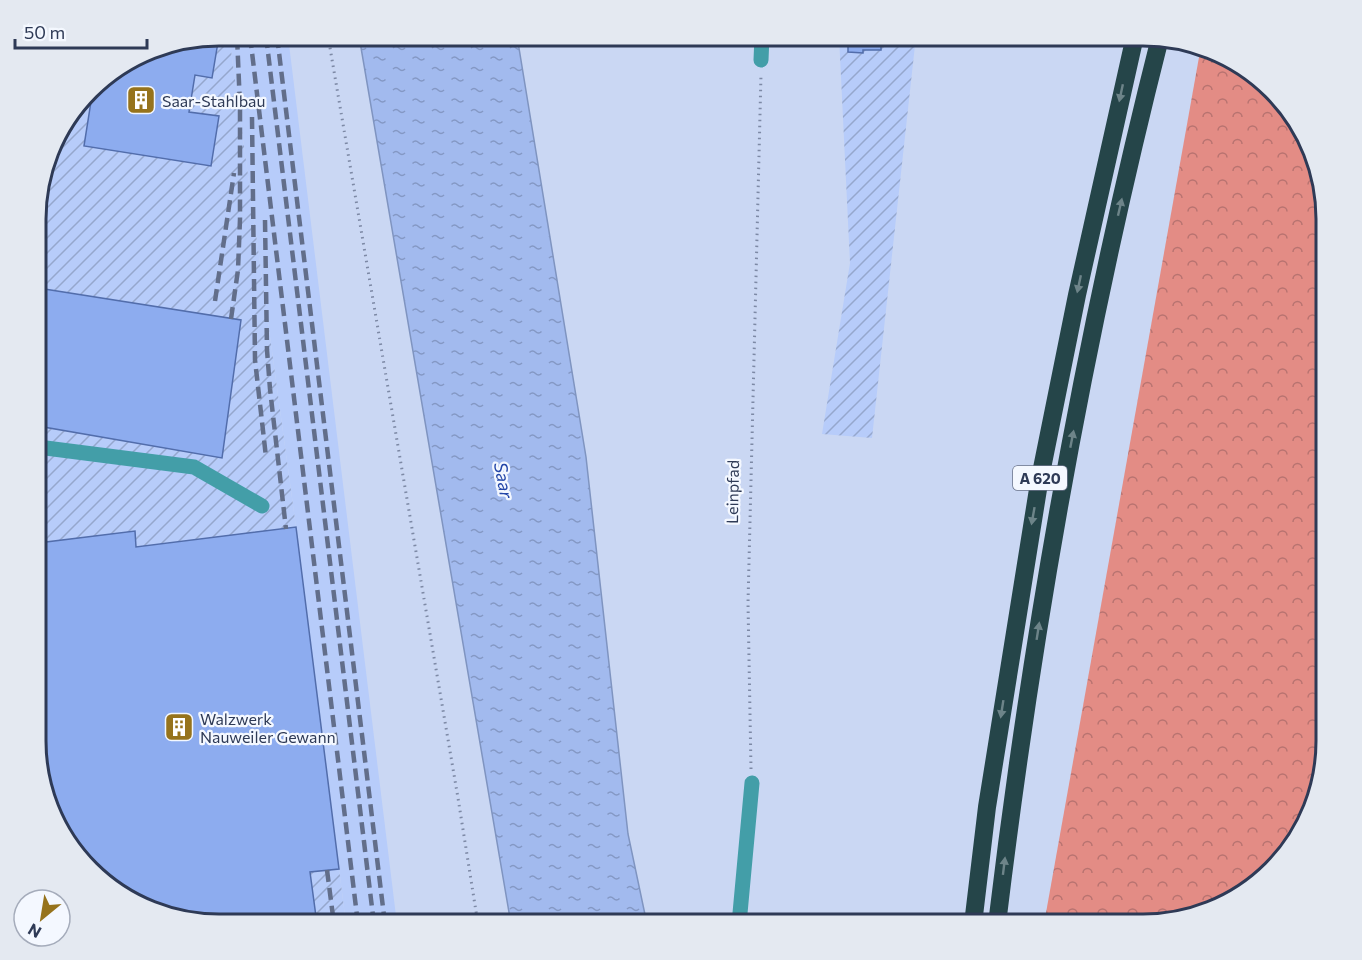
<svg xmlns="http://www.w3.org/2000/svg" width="1362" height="960" viewBox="0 0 1362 960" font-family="Commissioner,sans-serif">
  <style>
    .built { fill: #b7ccfa }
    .industrial { fill: url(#industrial-furrows) }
    .forest { fill: url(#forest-crowns) }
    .water { fill: url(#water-ripples); stroke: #7f94c0; stroke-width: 1.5 }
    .building { fill: #8dacef; stroke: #526dab; stroke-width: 1.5 }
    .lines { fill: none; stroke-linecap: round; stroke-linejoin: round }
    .path { stroke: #7d89a5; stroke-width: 3; stroke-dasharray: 1.5 4.5; stroke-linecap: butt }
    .minor { stroke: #439ea8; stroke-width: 15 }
    .highway { stroke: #254549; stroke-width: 18 }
    .rail { stroke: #626e8a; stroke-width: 4.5; stroke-dasharray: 12 6; stroke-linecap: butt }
    .oneway { fill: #6d8489 }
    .labels { text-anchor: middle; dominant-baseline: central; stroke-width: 4.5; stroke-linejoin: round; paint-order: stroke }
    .shield { fill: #f4f8ff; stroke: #697389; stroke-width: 1.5 }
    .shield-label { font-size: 15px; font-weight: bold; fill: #2e3a56 }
    .poi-label { font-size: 16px; fill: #2e3a56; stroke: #f4f8ff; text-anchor: start }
    .street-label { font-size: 16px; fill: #2e3a56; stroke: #f4f8ff }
    .water-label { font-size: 18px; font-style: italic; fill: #2346a8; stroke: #f4f8ff }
    .rim { fill: none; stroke: #2e3a56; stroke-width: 3 }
  </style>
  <defs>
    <pattern id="industrial-furrows" width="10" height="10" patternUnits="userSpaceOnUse" patternTransform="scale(1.5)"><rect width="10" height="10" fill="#b7ccfa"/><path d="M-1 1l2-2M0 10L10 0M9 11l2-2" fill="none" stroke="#95a7cd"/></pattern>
    <pattern id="forest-crowns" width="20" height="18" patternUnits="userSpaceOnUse" patternTransform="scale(1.5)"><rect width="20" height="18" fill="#e38c85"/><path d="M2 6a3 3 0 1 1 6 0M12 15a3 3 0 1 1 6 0" fill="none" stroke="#b87370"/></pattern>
    <pattern id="water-ripples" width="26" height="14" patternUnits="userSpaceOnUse" patternTransform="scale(1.5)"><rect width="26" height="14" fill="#a2baee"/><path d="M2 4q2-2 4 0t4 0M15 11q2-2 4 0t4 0" fill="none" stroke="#8498c4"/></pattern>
  </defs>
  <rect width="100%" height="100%" fill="#cad7f3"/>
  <!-- built -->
  <path class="built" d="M229 36H288L397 924H346L296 527Z"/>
  <!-- industrial -->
  <path class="industrial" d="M220 36H229L296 527 346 924H208L160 914 108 886 60 832 38 764V196L55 138 98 82 150 50Z
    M839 36H916L872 438 822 434 850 263Z"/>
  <!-- forest -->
  <path class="forest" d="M1201 46 1254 74 1307 138 1326 208V752L1316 800 1288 852 1224 905 1142 924H1044Z"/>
  <!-- water -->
  <path class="water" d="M359 36H517L586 457 628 834 647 924H511Z"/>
  <!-- building -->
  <path class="building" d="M219 36 212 78 195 75 189 112 219 116 211 166 84 146 93 89 98 82 150 50Z
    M848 36H881V50H863V53L848 52Z
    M38 288 241 320 222 458 38 426Z
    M296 527 339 869 310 872 317 924H208L160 914 108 886 60 832 38 764V543L135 531 136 547Z"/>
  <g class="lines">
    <!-- path -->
    <path class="path" d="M328 36 458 798 478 924
      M741 36 746 43
      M751 769 748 603 761 74"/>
    <!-- minor -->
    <path class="minor" d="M761 60 762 36
      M38 447 194 467 262 506
      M739 924 752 783"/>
    <!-- highway -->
    <path class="highway" d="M973 924 987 807 1039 483 1077 295 1135 36
      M997 924C1033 625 1086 329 1160 38"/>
    <!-- rail -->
    <path class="rail" d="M250 36 358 924
      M266 36 374 924
      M277 36 385 924
      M252 117 255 360 266 457
      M265 220 267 350 270 389 286 529
      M215 301 234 173
      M231 319 238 270 240 219V106L237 36
      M327 870 334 924"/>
  </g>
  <!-- one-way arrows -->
  <defs><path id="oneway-solid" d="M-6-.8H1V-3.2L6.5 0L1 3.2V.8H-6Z" transform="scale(1.5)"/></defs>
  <g class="oneway">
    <use href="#oneway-solid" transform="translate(1121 93) rotate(102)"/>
    <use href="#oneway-solid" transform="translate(1120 207) rotate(-77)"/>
    <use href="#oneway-solid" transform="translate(1079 284) rotate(102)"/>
    <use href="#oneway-solid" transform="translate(1072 439) rotate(-79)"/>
    <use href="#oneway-solid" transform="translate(1033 516) rotate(100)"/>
    <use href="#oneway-solid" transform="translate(1038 631) rotate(-81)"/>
    <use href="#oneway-solid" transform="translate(1002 709) rotate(99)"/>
    <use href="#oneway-solid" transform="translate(1004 866) rotate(-83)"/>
  </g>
  <!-- icons -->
  <defs>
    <g id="building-square" transform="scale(1.5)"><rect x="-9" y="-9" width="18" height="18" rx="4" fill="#96731c" stroke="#f4f8ff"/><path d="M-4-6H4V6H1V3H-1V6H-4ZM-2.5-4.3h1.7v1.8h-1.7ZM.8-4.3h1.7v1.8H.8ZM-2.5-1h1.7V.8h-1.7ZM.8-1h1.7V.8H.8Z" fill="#fff"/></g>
  </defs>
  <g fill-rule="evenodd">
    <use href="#building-square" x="141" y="100"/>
    <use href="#building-square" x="179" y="727"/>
  </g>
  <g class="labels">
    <!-- shield labels -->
    <rect class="shield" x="1013" y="466" width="54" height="24" rx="4.5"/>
    <g class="shield-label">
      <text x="1040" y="478">A 620</text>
    </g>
    <!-- poi labels -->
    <g class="poi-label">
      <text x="162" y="100">Saar-Stahlbau</text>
      <text x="200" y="718">Walzwerk<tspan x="200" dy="18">Nauweiler Gewann</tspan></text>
    </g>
    <!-- street labels -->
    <g class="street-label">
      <text transform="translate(732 492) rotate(-89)">Leinpfad</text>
    </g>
    <!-- water labels -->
    <g class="water-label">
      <text transform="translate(504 480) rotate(79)">Saar</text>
    </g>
  </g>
  <!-- crop -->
  <path d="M0 0H1362V960H0ZM219 46H1143A173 173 0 0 1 1316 219V741A173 173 0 0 1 1143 914H219A173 173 0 0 1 46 741V219A173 173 0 0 1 219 46Z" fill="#e4e9f1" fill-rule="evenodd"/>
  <path class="rim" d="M219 46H1143A173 173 0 0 1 1316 219V741A173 173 0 0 1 1143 914H219A173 173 0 0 1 46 741V219A173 173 0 0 1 219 46Z"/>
  <!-- north arrow -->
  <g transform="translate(42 918) rotate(210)"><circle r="28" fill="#f4f8ff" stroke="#a5acbb" stroke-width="1.5"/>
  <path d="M0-4.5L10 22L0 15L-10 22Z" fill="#96731c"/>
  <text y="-9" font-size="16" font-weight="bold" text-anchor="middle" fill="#2e3a56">N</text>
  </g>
  <!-- scale -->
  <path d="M15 39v9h132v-9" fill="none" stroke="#2e3a56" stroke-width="3"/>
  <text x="24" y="39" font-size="18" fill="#2e3a56" stroke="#f4f8ff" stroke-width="4.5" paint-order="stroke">50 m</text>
</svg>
